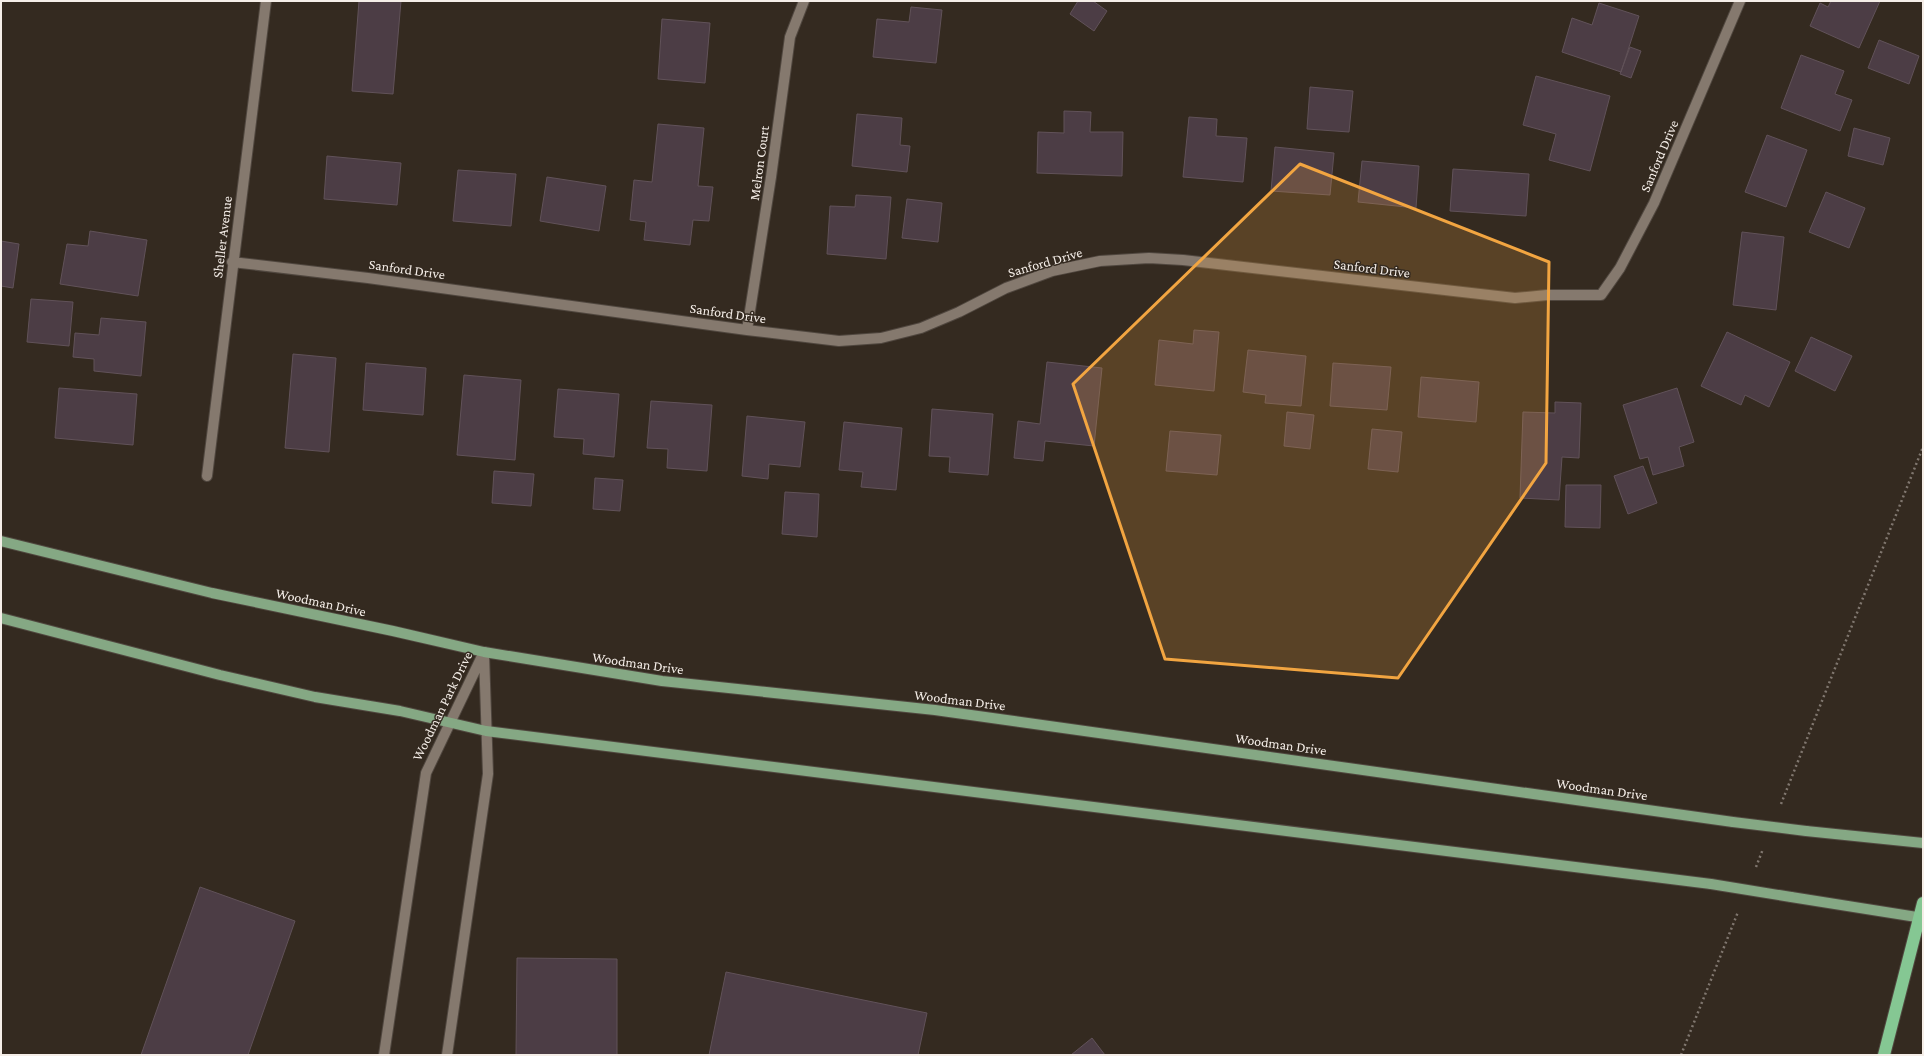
<svg xmlns="http://www.w3.org/2000/svg" width="1924" height="1056" viewBox="0 0 1924 1056" font-family="'Crimson Pro',serif">
  <style>
    .building { fill: #4c3d45; stroke: #615259 }
    .lines { fill: none; stroke-linecap: round; stroke-linejoin: round }
    .minor-casing { stroke: #50473f; stroke-width: 12 }
    .primary-casing { stroke: #50473f; stroke-width: 12 }
    .motorway-casing { stroke: #50473f; stroke-width: 14 }
    .path { stroke: #80776f; stroke-width: 2.5; stroke-dasharray: 2 3; stroke-linecap: butt }
    .minor { stroke: #85796e; stroke-width: 10 }
    .primary { stroke: #85a884; stroke-width: 10 }
    .motorway { stroke: #85c793; stroke-width: 12 }
    .primary-bridge-casing { stroke: #50473f; stroke-width: 12; stroke-linecap: butt }
    .primary-bridge { stroke: #85a884; stroke-width: 10 }
    .marked { fill: #f2a541; fill-opacity: 0.2; stroke: #f2a541; stroke-width: 3; stroke-linejoin: round }
    .labels { text-anchor: middle; dominant-baseline: central; stroke-width: 3; stroke-linejoin: round; paint-order: stroke }
    .street-label { font-size: 14px; fill: #f5eee8; stroke: #342a20 }
  </style>
  <rect width="100%" height="100%" fill="#342a20"/>
  <!-- building -->
  <path class="building" d="M359 1H401L393 94 352 91Z
    M1078 1H1093L1107 11 1094 31 1070 14Z
    M1831 1H1880L1859 48 1810 26 1820 3 1828 7Z
    M1599 3 1639 16 1621 72 1562 52 1572 18 1592 25Z
    M911 7 942 10 936 63 873 57 877 19 909 22Z
    M662 19 710 23 705 83 658 79Z
    M1879 40 1919 56 1909 84 1868 68Z
    M1630 47 1641 51 1631 78 1620 74Z
    M1801 55 1844 71 1835 94 1852 100 1840 131 1781 108Z
    M1536 76 1610 96 1590 171 1549 160 1556 134 1523 125Z
    M1310 87 1353 91 1349 132 1307 129Z
    M1064 111 1091 112 1090 132H1123L1122 176 1037 173 1038 132 1064 133Z
    M857 114 902 118 900 145 910 146 907 172 852 166Z
    M1189 117 1217 119 1216 136 1247 138 1243 182 1183 177Z
    M658 124 704 128 698 186 713 187 709 221 693 220 690 245 644 240 646 222 630 220 634 180 652 182Z
    M1854 128 1890 138 1883 165 1848 156Z
    M1767 135 1807 150 1786 207 1745 192Z
    M1275 147 1334 153 1330 195 1271 191Z
    M327 156 401 163 397 205 324 199Z
    M1362 161 1419 166 1416 208 1358 202Z
    M1453 169 1529 174 1526 216 1450 211Z
    M458 170 516 174 511 226 453 221Z
    M547 177 606 186 599 231 540 221Z
    M1826 192 1865 208 1849 248 1809 232Z
    M856 195 891 197 886 259 827 254 830 206 855 207Z
    M907 199 942 203 938 242 902 238Z
    M90 231 147 240 138 296 60 284 67 244 88 246Z
    M1742 232 1784 237 1776 310 1733 305Z
    M1 241 19 244 13 288 1 286Z
    M31 299 73 302 69 346 27 342Z
    M101 318 146 322 141 376 94 371V359L73 357 75 333 99 335Z
    M1194 330 1219 332 1214 391 1155 385 1159 340 1193 344Z
    M1727 332 1790 362 1769 407 1745 395 1741 405 1701 386Z
    M1811 337 1852 356 1835 391 1795 371Z
    M1248 350 1306 356 1301 406 1265 403 1266 395 1243 392Z
    M293 354 336 358 329 452 285 448Z
    M1047 362 1102 368 1094 446 1045 441 1043 461 1014 458 1018 421 1040 424Z
    M366 363 426 368 423 415 363 410Z
    M1333 363 1391 367 1387 410 1330 406Z
    M464 375 521 380 515 460 457 455Z
    M1421 377 1479 382 1476 422 1418 417Z
    M59 388 137 394 133 445 55 438Z
    M1677 388 1694 442 1679 447 1684 466 1653 475 1648 457 1640 459 1623 405Z
    M558 389 619 394 614 457 583 454 584 439 554 437Z
    M651 401 712 405 707 471 667 468 668 449 647 448Z
    M1555 402 1581 403 1579 458 1562 457 1559 500 1520 498 1523 412 1555 413Z
    M932 409 993 414 988 475 949 472 950 457 929 456Z
    M1287 412 1314 415 1310 449 1284 446Z
    M747 416 805 422 800 467 769 464 768 479 742 476Z
    M844 422 902 428 896 490 861 487 863 472 839 470Z
    M1372 429 1402 432 1398 472 1368 469Z
    M1170 431 1221 435 1217 475 1166 471Z
    M1643 466 1657 503 1628 514 1614 476Z
    M494 471 534 474 531 506 492 503Z
    M595 478 623 480 620 511 593 509Z
    M1566 485H1601L1600 528 1565 527Z
    M785 492 819 494 817 537 782 534Z
    M200 887 295 921 248 1055H141Z
    M517 958 617 959V1055H516Z
    M726 972 927 1013 918 1055H709Z
    M1092 1038 1105 1055H1071Z"/>
  <g class="lines">
    <!-- minor casing -->
    <g class="minor-casing">
      <path id="minor" d="M232 262 368 278 747 330 839 341 881 338 921 328 959 312 1006 288 1052 271 1100 261 1149 258 1183 260 1515 298 1547 295H1601L1620 268 1654 203 1740 1
        M747 330 771 177 790 37 804 1
        M207 476 266 1
        M384 1055 426 773 484 652
        M447 1055 488 774 484 654"/>
    </g>
    <!-- primary casing -->
    <g class="primary-casing">
      <path id="primary" d="M1 541 212 593 393 631 484 652 662 681 935 710 1733 822
        M1 618 220 675 315 697 400 711 486 731 1711 884
        M1806 831 1923 843
        M1791 897 1923 918"/>
    </g>
    <!-- motorway casing -->
    <g class="motorway-casing">
      <path id="motorway" d="M1884 1055 1923 903"/>
    </g>
    <!-- path -->
    <path class="path" d="M1781 804 1923 447
      M1756 867 1763 849
      M1681 1055 1738 912"/>
    <!-- minor -->
    <use href="#minor" class="minor"/>
    <!-- primary -->
    <use href="#primary" class="primary"/>
    <!-- motorway -->
    <use href="#motorway" class="motorway"/>
    <!-- primary-bridge casing -->
    <g class="primary-bridge-casing">
      <path id="primary-bridge" d="M1733 822 1806 831
        M1711 884 1791 897"/>
    </g>
    <!-- primary-bridge -->
    <use href="#primary-bridge" class="primary-bridge"/>
  </g>
  <!-- marked area -->
  <path class="marked" d="M1300 164 1549 262 1546 463 1398 678 1165 659 1073 384Z"/>
  <g class="labels">
    <!-- street labels -->
    <g class="street-label">
      <text transform="translate(1659 156) rotate(-67)">Sanford Drive</text>
      <text transform="translate(759 163) rotate(-82)">Melron Court</text>
      <text transform="translate(222 237) rotate(-83)">Sheller Avenue</text>
      <text transform="translate(1045 262) rotate(-16)">Sanford Drive</text>
      <text transform="translate(1372 268) rotate(7)">Sanford Drive</text>
      <text transform="translate(407 269) rotate(8)">Sanford Drive</text>
      <text transform="translate(728 313) rotate(8)">Sanford Drive</text>
      <text transform="translate(321 602) rotate(12)">Woodman Drive</text>
      <text transform="translate(638 663) rotate(8)">Woodman Drive</text>
      <text transform="translate(960 700) rotate(7)">Woodman Drive</text>
      <text transform="translate(442 706) rotate(-64)">Woodman Park Drive</text>
      <text transform="translate(1281 744) rotate(8)">Woodman Drive</text>
      <text transform="translate(1602 789) rotate(8)">Woodman Drive</text>
    </g>
  </g>
  <!-- border -->
  <rect width="1924" height="1056" fill="none" stroke="#f5eee8" stroke-width="4"/>
</svg>
